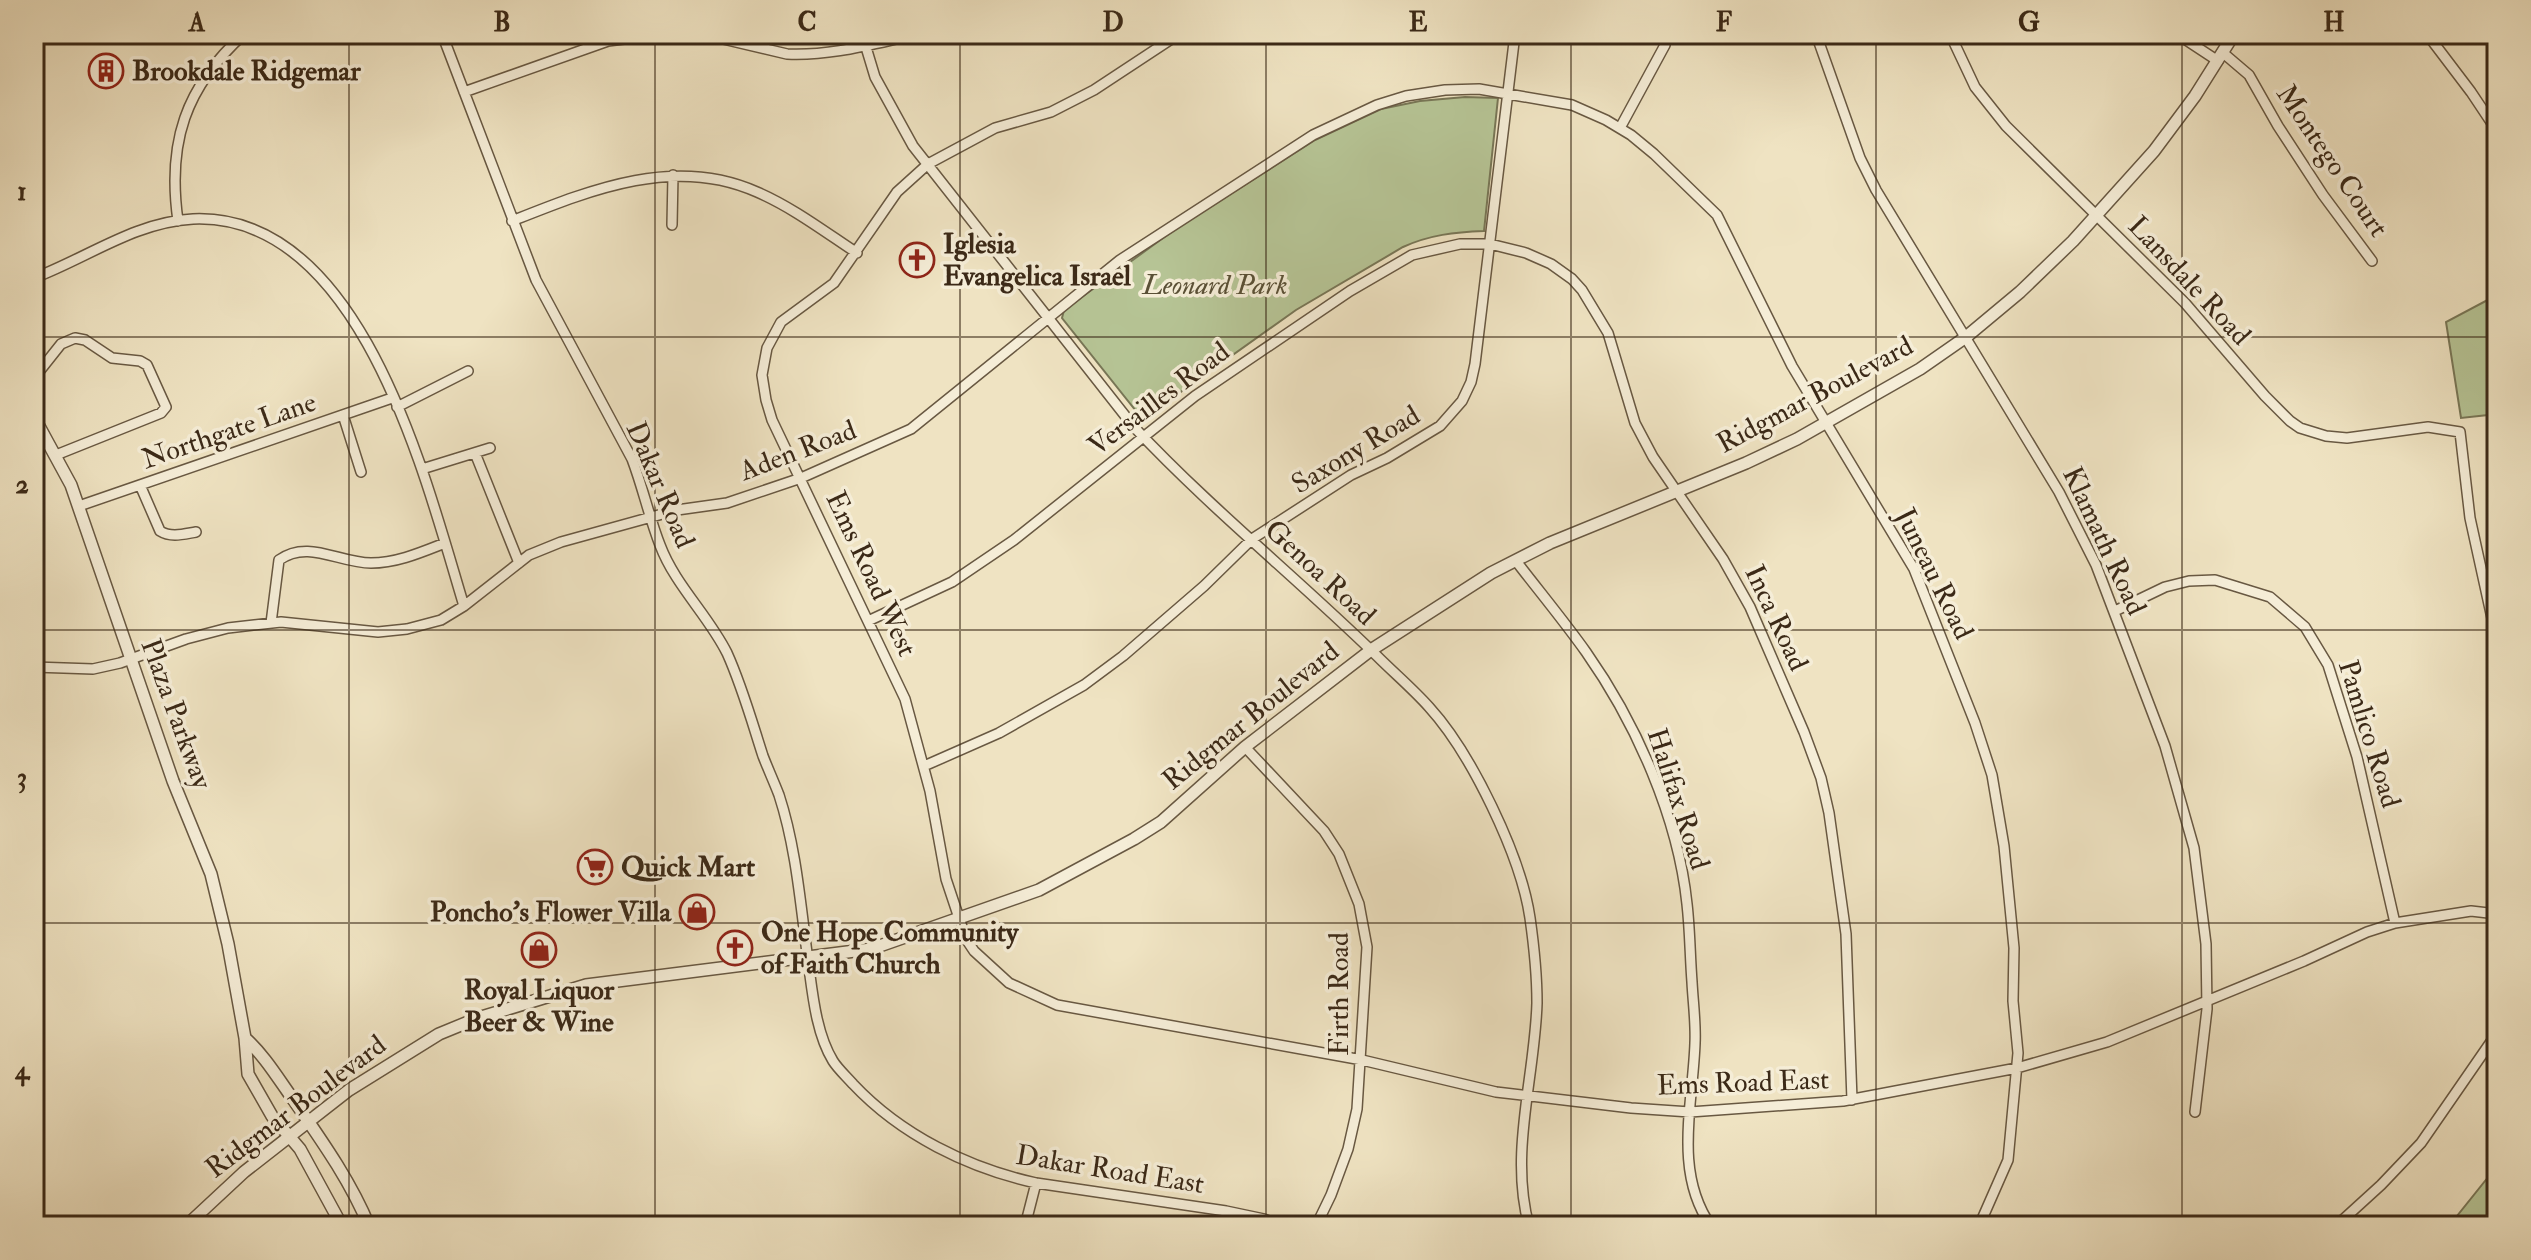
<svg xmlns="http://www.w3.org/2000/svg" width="2531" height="1260" viewBox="0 0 2531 1260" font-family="'IM FELL Double Pica',serif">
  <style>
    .green { fill: #b6c495; stroke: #787656; stroke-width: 2 }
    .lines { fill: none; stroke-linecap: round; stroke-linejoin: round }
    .minor-casing { stroke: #685842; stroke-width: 12 }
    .tertiary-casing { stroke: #685842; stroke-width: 14 }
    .minor { stroke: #f5edd7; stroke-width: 9 }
    .tertiary { stroke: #f5edd7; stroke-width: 11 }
    .grid { fill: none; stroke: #3b2917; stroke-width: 2; stroke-opacity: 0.55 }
    .labels { text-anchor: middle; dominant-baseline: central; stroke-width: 7; stroke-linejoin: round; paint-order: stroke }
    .poi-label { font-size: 28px; font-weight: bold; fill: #3b2917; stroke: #f5edd7; text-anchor: start }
    .street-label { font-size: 28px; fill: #3b2917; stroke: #f5edd7 }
    .park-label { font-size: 28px; font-style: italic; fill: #5a5036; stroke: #f5edd7 }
    .neatline { fill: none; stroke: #3b2917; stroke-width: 3 }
    .grid-label { font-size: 26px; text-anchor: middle; font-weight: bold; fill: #3b2917 }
  </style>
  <rect width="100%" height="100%" fill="#efe3c2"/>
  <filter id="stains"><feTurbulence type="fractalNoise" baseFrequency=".0025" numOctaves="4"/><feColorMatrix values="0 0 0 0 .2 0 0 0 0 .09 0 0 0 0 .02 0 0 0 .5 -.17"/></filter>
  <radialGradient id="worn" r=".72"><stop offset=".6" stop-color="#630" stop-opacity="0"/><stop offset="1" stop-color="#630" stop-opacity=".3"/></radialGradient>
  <!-- green -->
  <path class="green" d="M1465 97 1498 98 1484 231C1455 232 1429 235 1403 247L1296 310 1147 416H1140L1062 318 1064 310 1174 230 1315 140 1381 109 1420 101Z
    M2497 295V414L2461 418 2446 322Z
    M2497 1166V1226H2449Z"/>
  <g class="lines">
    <!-- minor casing -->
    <g class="minor-casing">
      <path id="minor" d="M442 34 536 280 632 459C643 488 649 517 660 545 675 585 708 615 727 653 742 686 752 722 763 756 768 769 774 782 779 795 797 850 801 911 809 968 813 998 817 1035 833 1061 838 1069 846 1076 853 1084 901 1135 968 1168 1036 1183L1226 1211 1264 1219 1281 1226
        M702 34 787 54C831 56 872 44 914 35
        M862 34 875 77 913 146 1134 427C1210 508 1297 578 1377 656 1394 673 1413 689 1429 707 1471 753 1521 856 1530 918 1534 946 1537 975 1537 1003 1535 1076 1509 1153 1529 1226
        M1179 34 1094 90 1051 112 995 128 928 164 897 192 834 283 781 322 767 348 762 375 766 400 772 420 905 699 930 791 946 879 966 939 974 951 1009 983 1057 1005 1362 1060 1496 1092 1631 1108 1690 1112 1843 1101 2017 1068 2107 1042 2304 961 2367 932 2395 923 2471 911 2497 914
        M1816 34 1860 158 1876 190 2059 492 2096 565 2165 746 2194 848 2206 944 2207 1009 2195 1112
        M1950 34 1975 87 2006 126 2185 303 2265 396 2290 421 2300 428 2326 436 2347 438 2428 427 2460 432 2470 518 2497 641
        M2177 34 2218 61
        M2427 34 2471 92 2497 131
        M2222 52 2249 75 2278 126 2323 195 2372 261
        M464 92 608 41 664 34
        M1620 128 1665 45
        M178 221C167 143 185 87 244 34
        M512 221C590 190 675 155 757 192 792 207 825 232 857 253
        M672 225 673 175
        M34 278C87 258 135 222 193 219 362 212 426 481 464 606
        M34 378 61 344 75 338 85 340 112 358 140 361 147 365 166 407 161 413 56 455
        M397 407 468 371
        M343 415 361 472
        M475 453 519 563
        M422 469 490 448
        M140 485 160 531C171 538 184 534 196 532
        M79 506 392 398
        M1516 561C1539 591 1564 621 1586 652 1636 723 1678 817 1687 904 1690 930 1690 956 1692 982 1693 1002 1696 1023 1695 1043 1693 1104 1673 1172 1711 1226
        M2115 611 2165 587 2189 581 2215 580 2270 597 2305 627 2328 665 2357 757 2395 923
        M868 621 952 582 1014 540 1195 396 1350 291 1412 255 1460 244H1490L1526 253 1551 264 1572 279 1582 290 1608 333 1635 423 1653 457 1723 559 1750 607 1804 732 1821 778 1829 813 1846 934 1852 1100
        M271 623 279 560C308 539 339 563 371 563 397 563 422 552 445 543
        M34 667 93 669 120 663 186 639 228 628 281 622 378 632 407 629 441 620 464 606 529 555 561 542 677 510 727 503 801 478 911 429 1120 260 1313 135 1377 105 1406 96 1445 90 1479 89 1572 105 1606 120 1631 135 1654 154 1717 215 1792 366 1914 569 1975 723 1992 775 2004 846 2014 948 2013 1001 2018 1053 2008 1160 1979 1226
        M1245 747 1324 831 1339 854 1359 904 1367 947 1357 1109 1348 1149 1331 1195 1316 1226
        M924 766 999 733 1084 685 1123 656 1204 586 1252 539 1351 475 1387 458 1440 426 1462 401 1471 382 1475 364 1515 34
        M1025 1226 1036 1183
        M2336 1226 2381 1185 2421 1143 2497 1033"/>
    </g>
    <!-- tertiary casing -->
    <g class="tertiary-casing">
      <path id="tertiary" d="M34 417 71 485 173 781 211 874 228 944 245 1038 248 1074 272 1116 300 1149 342 1226
        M245 1038C265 1056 279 1080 295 1102 322 1141 351 1182 369 1226
        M186 1226 244 1172 349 1090 439 1034 478 1018 586 985 871 949 1039 890 1134 839 1161 822 1245 747 1371 650 1491 573 1550 543 1746 463 1797 439 1920 369 1966 337 2020 292 2073 241 2154 151 2195 96 2234 34"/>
    </g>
    <!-- minor -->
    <use href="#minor" class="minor"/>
    <!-- tertiary -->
    <use href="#tertiary" class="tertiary"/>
  </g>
  <!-- grid -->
  <path class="grid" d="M349 34V1226M655 34V1226M960 34V1226M1266 34V1226M1571 34V1226M1876 34V1226M2182 34V1226M34 337H2497M34 630H2497M34 923H2497"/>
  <!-- icons -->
  <defs>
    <g id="building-ring" transform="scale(1.8)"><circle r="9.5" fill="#f5edd7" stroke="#8f2418" stroke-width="1.5"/><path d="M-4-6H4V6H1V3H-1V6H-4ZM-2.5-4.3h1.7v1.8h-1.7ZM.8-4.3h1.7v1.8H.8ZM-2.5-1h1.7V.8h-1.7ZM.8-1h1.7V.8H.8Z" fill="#8f2418"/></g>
    <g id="church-ring" transform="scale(1.8)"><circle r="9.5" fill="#f5edd7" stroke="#8f2418" stroke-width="1.5"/><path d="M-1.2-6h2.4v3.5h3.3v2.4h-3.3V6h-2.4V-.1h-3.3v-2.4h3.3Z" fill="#8f2418"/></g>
    <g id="supermarket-ring" transform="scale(1.8)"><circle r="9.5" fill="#f5edd7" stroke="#8f2418" stroke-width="1.5"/><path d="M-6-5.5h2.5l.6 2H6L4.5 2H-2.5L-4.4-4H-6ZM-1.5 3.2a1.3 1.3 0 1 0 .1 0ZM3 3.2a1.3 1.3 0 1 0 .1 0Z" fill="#8f2418"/></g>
    <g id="shop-ring" transform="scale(1.8)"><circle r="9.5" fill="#f5edd7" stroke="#8f2418" stroke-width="1.5"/><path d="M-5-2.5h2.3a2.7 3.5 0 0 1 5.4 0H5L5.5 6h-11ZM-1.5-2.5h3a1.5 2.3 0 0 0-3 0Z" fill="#8f2418"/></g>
  </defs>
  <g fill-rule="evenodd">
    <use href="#building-ring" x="106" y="71"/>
    <use href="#church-ring" x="917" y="260"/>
    <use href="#supermarket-ring" x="595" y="867"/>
    <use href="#shop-ring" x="697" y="912"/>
    <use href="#church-ring" x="735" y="948"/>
    <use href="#shop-ring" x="539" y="950"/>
  </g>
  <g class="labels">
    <!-- poi labels -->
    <g class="poi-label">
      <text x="132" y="71">Brookdale Ridgemar</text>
      <text x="943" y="244">Iglesia<tspan x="943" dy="32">Evangelica Israel</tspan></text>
      <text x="621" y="867">Quick Mart</text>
      <text x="671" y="912" text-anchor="end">Poncho's Flower Villa</text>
      <text x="761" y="932">One Hope Community<tspan x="761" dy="32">of Faith Church</tspan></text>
      <text x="539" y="990" text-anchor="middle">Royal Liquor<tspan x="539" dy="32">Beer &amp; Wine</tspan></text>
    </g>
    <!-- street labels -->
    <g class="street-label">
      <text transform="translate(2332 161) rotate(56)">Montego Court</text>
      <text transform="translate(2189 281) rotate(47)">Lansdale Road</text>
      <text transform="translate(1815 395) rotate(-28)">Ridgmar Boulevard</text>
      <text transform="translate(1159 399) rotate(-37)">Versailles Road</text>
      <text transform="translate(229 431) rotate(-19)">Northgate Lane</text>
      <text transform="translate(1356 450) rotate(-31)">Saxony Road</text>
      <text transform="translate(798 451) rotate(-21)">Aden Road</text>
      <text transform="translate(660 485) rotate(67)">Dakar Road</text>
      <text transform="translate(2104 541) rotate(65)">Klamath Road</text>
      <text transform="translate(1320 573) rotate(43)">Genoa Road</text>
      <text transform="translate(871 574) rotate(65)">Ems Road West</text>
      <text transform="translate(1934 574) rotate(64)">Juneau Road</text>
      <text transform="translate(1776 618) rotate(65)">Inca Road</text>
      <text transform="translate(176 714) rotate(70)">Plaza Parkway</text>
      <text transform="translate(1251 716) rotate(-39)">Ridgmar Boulevard</text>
      <text transform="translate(2369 734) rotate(73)">Pamlico Road</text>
      <text transform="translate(1678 799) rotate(72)">Halifax Road</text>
      <text transform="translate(1339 994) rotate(-90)">Firth Road</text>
      <text transform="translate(1743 1083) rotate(-2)">Ems Road East</text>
      <text transform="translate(296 1107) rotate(-37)">Ridgmar Boulevard</text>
      <text transform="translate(1110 1170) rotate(9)">Dakar Road East</text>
    </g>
    <!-- park labels -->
    <g class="park-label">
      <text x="1215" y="285">Leonard Park</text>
    </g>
  </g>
  <!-- margin -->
  <rect width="2531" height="1260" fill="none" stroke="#efe3c2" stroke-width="88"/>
  <rect x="44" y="44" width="2443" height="1172" class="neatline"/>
  <g class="grid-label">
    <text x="197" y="31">A</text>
    <text x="502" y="31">B</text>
    <text x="807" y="31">C</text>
    <text x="1113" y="31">D</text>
    <text x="1418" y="31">E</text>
    <text x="1724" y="31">F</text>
    <text x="2029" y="31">G</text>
    <text x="2334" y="31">H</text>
    <text x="22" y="200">1</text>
    <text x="22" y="493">2</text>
    <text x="22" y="786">3</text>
    <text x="22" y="1079">4</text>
  </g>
  <rect width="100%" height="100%" filter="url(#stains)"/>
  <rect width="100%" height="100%" fill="url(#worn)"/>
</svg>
